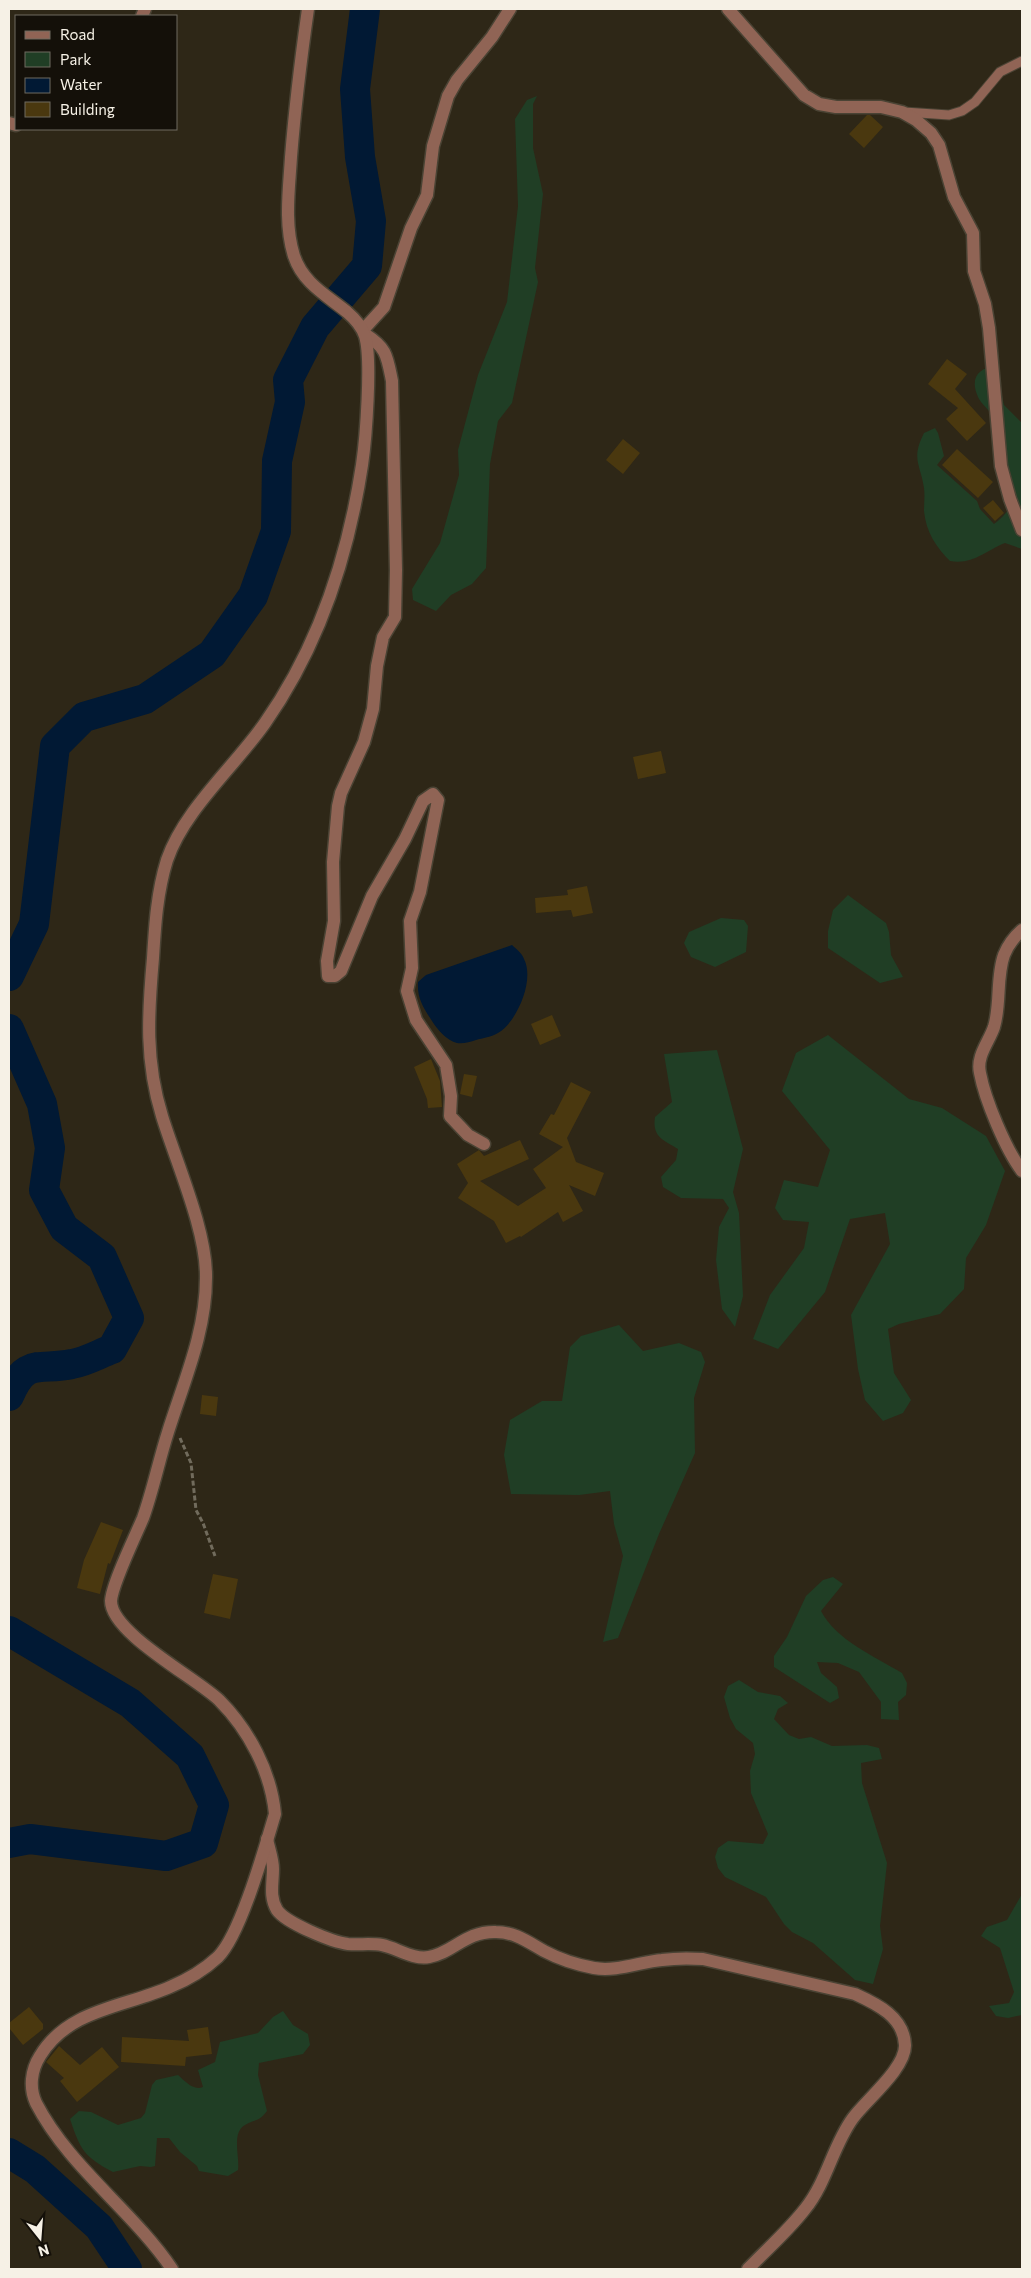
<svg xmlns="http://www.w3.org/2000/svg" width="1031" height="2278" viewBox="0 0 1031 2278" font-family="Commissioner,sans-serif">
  <style>
    .green { fill: #203e25 }
    .water { fill: #011934 }
    .lines { fill: none; stroke-linecap: round; stroke-linejoin: round }
    .river { stroke: #011934; stroke-width: 30 }
    .building { fill: #4a380f }
    .service-casing { stroke: #4a4334; stroke-width: 11 }
    .minor-casing { stroke: #4a4334; stroke-width: 15 }
    .tertiary-casing { stroke: #4a4334; stroke-width: 15 }
    .path { stroke: #716b5c; stroke-width: 3; stroke-dasharray: 5 2.5; stroke-linecap: butt }
    .service { stroke: #906455; stroke-width: 9 }
    .minor { stroke: #906455; stroke-width: 12 }
    .tertiary { stroke: #906455; stroke-width: 12 }
  </style>
  <rect width="100%" height="100%" fill="#2e2717"/>
  <!-- green -->
  <path class="green" d="M537 96 533 104V148L543 194 535 268 538 282 512 403 498 421 490 464 486 568 472 584 451 595 436 611 413 600 412 589 440 543 459 475 458 450 478 375 507 302 518 206 515 119 527 100Z
    M996 366 1004 405 1022 423V549L1005 543C985 551 973 565 950 561 936 547 926 532 924 511 924 504 925 496 924 488 920 463 911 459 924 433L935 428 938 433 944 456 937 465 977 501 980 509 994 524C1026 501 1011 476 1001 445 997 436 996 425 992 416 989 409 981 404 978 397 970 379 977 368 996 366Z
    M848 895 886 923 889 932 891 955 903 977 880 983 828 948V931L833 910Z
    M721 918 744 920 748 926 746 952 715 967 691 957 684 943 689 932Z
    M828 1035 909 1099 942 1108 986 1136 1005 1171 986 1225 966 1258 964 1289 940 1314 899 1324 888 1329 894 1373 911 1400 903 1413 883 1421 865 1400 858 1369 851 1315 890 1244 885 1213 850 1219 825 1292 778 1349 753 1339 770 1295 804 1248 809 1222 783 1220 775 1208 784 1180 818 1187 830 1150 782 1091 796 1053Z
    M717 1050 743 1149 733 1192 739 1213 743 1296 735 1327 722 1309 716 1260 719 1227 729 1208 723 1199 681 1198 663 1187 661 1177 676 1160 678 1149C663 1140 652 1137 655 1117L672 1102 664 1054Z
    M619 1325 643 1351 679 1343 701 1352 705 1362 694 1398 695 1453 659 1534 618 1638 603 1642 623 1556 614 1524 610 1491 579 1495 511 1494 504 1455 510 1420 542 1401H562L570 1347 581 1336Z
    M833 1577 843 1584 821 1611C836 1640 874 1656 902 1673L907 1683 906 1695 898 1702 899 1720 881 1719V1702L859 1672 838 1663 817 1662 821 1673 837 1687 839 1698 830 1703 774 1667V1656L787 1637 806 1596 823 1580Z
    M739 1680 758 1692 780 1696 788 1703 778 1709 774 1719 789 1735 799 1739 811 1737 832 1746 867 1745 879 1748 882 1759 861 1763 862 1783 887 1863 880 1926 883 1949 873 1984 855 1980 813 1943 792 1932 784 1924 766 1897 725 1877 718 1868 715 1857 718 1848 728 1841 763 1844 768 1834 751 1793 750 1771 755 1754 753 1743 736 1729 730 1718 724 1697 728 1686Z
    M1022 1894V2015L1008 2018 996 2016 989 2006 1009 2003 1014 1992 1000 1948 981 1936 987 1927 1007 1920Z
    M283 2011 293 2025 308 2034 310 2045 303 2054 259 2063 258 2075 267 2111C259 2122 255 2119 245 2125 231 2133 240 2157 238 2170L228 2176 199 2171 197 2166 180 2152 169 2138H157L155 2166 151 2167 140 2166 113 2172C84 2157 80 2149 70 2119L79 2111 91 2112 118 2125 141 2118 145 2113 152 2085 156 2080 178 2075C185 2081 193 2091 203 2087L198 2070 215 2062 220 2042 258 2033 273 2017Z"/>
  <!-- water -->
  <path class="water" d="M512 945C516 949 522 953 524 959 535 980 517 1022 498 1033 492 1037 482 1038 476 1040 470 1042 463 1044 457 1043 447 1041 437 1029 432 1021 423 1007 417 998 418 982L426 975Z"/>
  <g class="lines">
    <!-- river -->
    <path class="river" d="M9 976 34 924 55 746 84 717 145 699 212 654 253 596 276 531 277 461 290 402 288 380 315 327 367 266 371 221 360 157 355 89 365 9
      M9 1029 42 1104 50 1148 44 1190 64 1228 102 1257 129 1318 112 1349C99 1354 85 1362 72 1364 40 1371 26 1356 9 1396
      M9 1631 130 1703 190 1756 214 1805 203 1843 166 1856 30 1839 9 1843
      M9 2153 35 2169 99 2227 127 2269"/>
  </g>
  <!-- building -->
  <path class="building" d="M867 115H870L883 127 864 148 849 134Z
    M947 359 967 374 955 389 986 423 967 441 946 419 958 408 928 384Z
    M623 439 640 453 623 474 606 460Z
    M957 449 993 482 978 498 942 465Z
    M993 500 1004 513 995 521 983 508Z
    M661 751 666 773 638 779 633 757Z
    M587 886 593 913 573 917 571 910 536 913 535 898 568 895 567 890Z
    M552 1015 561 1036 540 1045 531 1024Z
    M431 1059 440 1081 442 1107 428 1108 427 1099 414 1067Z
    M464 1074 477 1076 472 1097 460 1094Z
    M571 1082 591 1092 567 1138 576 1162 604 1173 595 1196 569 1185 583 1211 563 1222 558 1212 521 1237 520 1236 506 1243 494 1221 458 1198 468 1183 457 1164 479 1150 484 1156 520 1140 529 1159 480 1181 518 1206 546 1188 533 1169 563 1147 539 1134 551 1114 554 1115Z
    M202 1395 218 1397 216 1416 200 1414Z
    M101 1522 123 1530 110 1564 108 1563 100 1594 77 1588 84 1560Z
    M213 1574 238 1579 230 1619 204 1613Z
    M29 2007 43 2024V2029L23 2045 9 2028V2023Z
    M208 2027 212 2054 186 2057 185 2066 121 2062 122 2037 189 2041 187 2030Z
    M59 2046 80 2065 102 2047 119 2067 77 2102 60 2081 64 2078 46 2062Z"/>
  <g class="lines">
    <!-- service casing -->
    <g class="service-casing">
      <path id="service" d="M904 112 949 115 962 111 975 102 1000 72 1022 61"/>
    </g>
    <!-- minor casing -->
    <g class="minor-casing">
      <path id="minor" d="M728 9 804 95 819 104 836 107H881L902 112 916 120 931 133 939 145 954 197 973 233 974 271 985 304 989 328 1001 466 1010 499 1022 530
        M142 16 145 9
        M9 123 16 125
        M363 330 384 307 411 228 427 195 433 146 448 96 457 80 492 37 510 9
        M365 334C387 348 387 356 392 381L396 570 395 617 383 637 377 666 373 709 364 742 341 793 338 806 333 862 334 921 327 961 328 976H335L341 971 372 896 405 839 423 801 433 794 438 800 420 892 410 921 412 968 407 991 416 1020 446 1065 451 1096 450 1116 468 1135 484 1144
        M1022 930C1014 937 1008 945 1004 955 996 977 1001 1004 994 1027 989 1042 976 1056 980 1073 985 1100 1006 1150 1022 1171
        M267 1839C269 1849 273 1859 273 1869 273 1883 269 1897 277 1910 286 1923 332 1942 348 1944 359 1945 371 1943 382 1945 397 1948 413 1960 429 1957 453 1953 465 1931 496 1932 515 1932 528 1942 544 1951 559 1959 578 1965 594 1968 616 1972 640 1962 662 1960 676 1958 689 1958 703 1959L855 1994C877 2004 904 2017 905 2045 906 2068 866 2100 853 2118 833 2145 827 2182 805 2209 788 2231 767 2249 748 2269"/>
    </g>
    <!-- tertiary casing -->
    <g class="tertiary-casing">
      <path id="tertiary" d="M172 2269C132 2210 69 2167 36 2103 29 2088 31 2070 40 2056 68 2009 125 2007 170 1987 187 1980 205 1969 218 1957 241 1934 265 1847 275 1814 271 1772 249 1730 219 1700 196 1678 111 1633 111 1601 112 1584 135 1537 143 1518 153 1490 159 1460 168 1432 184 1381 206 1332 206 1278 207 1231 176 1162 162 1116 145 1061 148 1014 153 958 155 925 157 892 167 860 184 810 235 766 265 723 319 646 348 557 362 465 366 438 372 359 365 336 362 327 354 318 347 312 326 295 303 283 294 256 284 224 289 190 291 157 295 107 301 58 308 9"/>
    </g>
    <!-- path -->
    <path class="path" d="M180 1438 191 1463 196 1510 203 1523 215 1556"/>
    <!-- service -->
    <use href="#service" class="service"/>
    <!-- minor -->
    <use href="#minor" class="minor"/>
    <!-- tertiary -->
    <use href="#tertiary" class="tertiary"/>
  </g>
  <!-- border -->
  <rect width="1031" height="2278" fill="none" stroke="#f6f1e6" stroke-width="20"/>
  <!-- legend -->
  <rect x="15" y="15" width="162" height="115" fill="#141009" stroke="#6e6a61"/>
  <rect x="25" y="31" width="25" height="8" fill="#906455" stroke="#6e6a61"/>
  <text x="60" y="40" font-size="15" fill="#f6f1e6">Road</text>
  <rect x="25" y="52" width="25" height="15" fill="#203e25" stroke="#6e6a61"/>
  <text x="60" y="65" font-size="15" fill="#f6f1e6">Park</text>
  <rect x="25" y="78" width="25" height="15" fill="#011934" stroke="#6e6a61"/>
  <text x="60" y="90" font-size="15" fill="#f6f1e6">Water</text>
  <rect x="25" y="102" width="25" height="15" fill="#4a380f" stroke="#6e6a61"/>
  <text x="60" y="115" font-size="15" fill="#f6f1e6">Building</text>
  <!-- north arrow -->
  <g transform="translate(40 2238) rotate(163)" stroke="#141009" stroke-width="4" paint-order="stroke">
  <path d="M0-4L9 19L0 12L-9 19Z" fill="#f6f1e6"/>
  <text y="-8" font-size="14" font-weight="bold" text-anchor="middle" fill="#f6f1e6">N</text>
  </g>
</svg>
